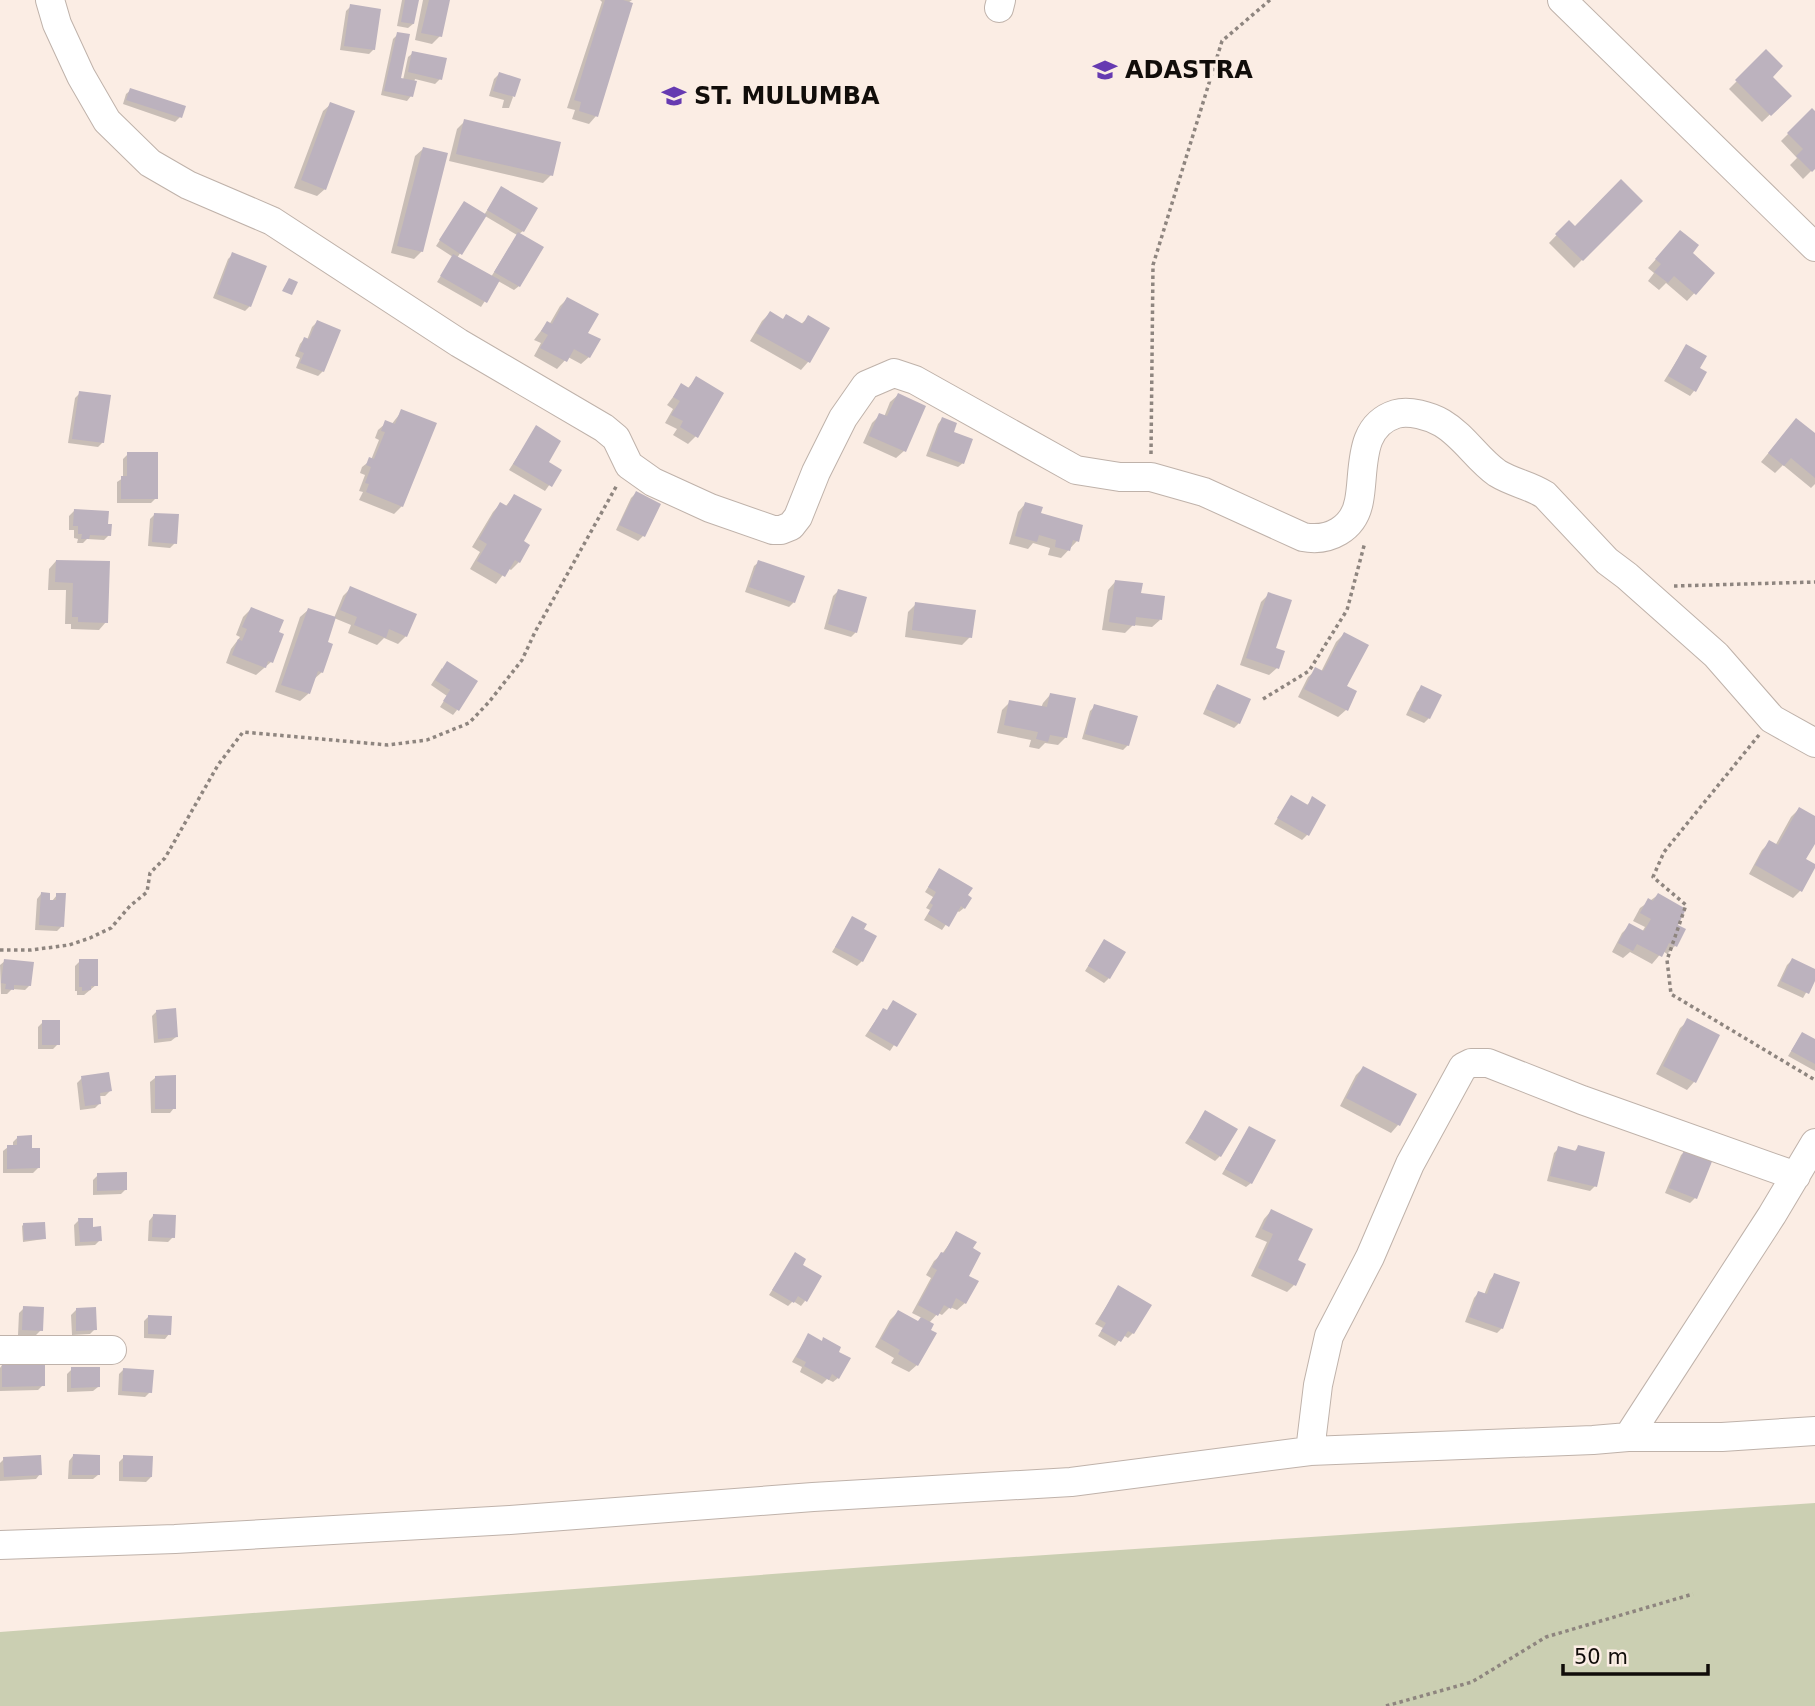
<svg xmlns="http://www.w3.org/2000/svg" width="1815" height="1706" viewBox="0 0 1815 1706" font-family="'DejaVu Sans',sans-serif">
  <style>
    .green { fill: #cbcfb2 }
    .shadow { fill: #0003; fill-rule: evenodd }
    .building { fill: #bcb2be }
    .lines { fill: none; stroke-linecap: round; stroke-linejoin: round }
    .minor-casing { stroke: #bfb2aa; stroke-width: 30 }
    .path { stroke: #8e857f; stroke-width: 3.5; stroke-dasharray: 3.5 3.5; stroke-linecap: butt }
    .minor { stroke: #fff; stroke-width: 28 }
    .labels { text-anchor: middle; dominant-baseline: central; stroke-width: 7; stroke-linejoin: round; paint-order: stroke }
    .poi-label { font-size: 24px; font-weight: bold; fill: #110d0a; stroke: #fbede4; text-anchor: start }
  </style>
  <rect width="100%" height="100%" fill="#fbede4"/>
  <!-- green -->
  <path class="green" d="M1815 1503V1706H0V1632L867 1567Z"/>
  <!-- shadow -->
  <path class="shadow" d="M402 0H418L413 24 408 28 397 26Z
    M423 0H448L440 36 432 44 415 40Z
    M600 0H632L628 3 596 116 589 124 572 119 575 110 567 108 602 2Z
    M351 6 374 49 369 54 340 50 346 11Z
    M398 34 399 79 403 80 408 57 413 53 440 79 435 84 415 79 411 96 407 101 381 95 393 39Z
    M1766 52 1770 77 1789 96 1762 122 1729 89Z
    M499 74 513 97 509 108H502L504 100 489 96 494 79Z
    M131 90 180 117 175 122 123 104 126 94Z
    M331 104 325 189 317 196 294 188 323 111Z
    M1812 110 1815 114V167L1803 179 1790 165 1797 158 1781 141Z
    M465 121 551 175 543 183 449 161 457 129Z
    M423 149 422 251 414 259 391 253 415 156Z
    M501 189 523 231 519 234V286L514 290 498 281 481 307 437 282 453 257 436 246 464 203 484 215ZM485 216 517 235 491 277 457 258Z
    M1640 201 1574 268 1549 243 1569 222 1575 228Z
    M1673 240 1713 273 1687 301 1666 283 1659 290 1648 281 1654 273 1648 268Z
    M233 254 250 306 245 311 213 298 228 259Z
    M567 299 586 333 589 357 581 364 568 357 557 369 534 356 541 343 534 340 547 323 549 325 560 306Z
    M770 313 782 320 801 324 809 317 828 329 808 362 801 370 750 341 762 321Z
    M317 322 323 371 318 376 296 368 300 358 295 356 300 344 304 339 307 340 312 327Z
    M1686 346 1697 368 1694 391 1690 396 1664 381Z
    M696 379V436L688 444 673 435 677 429 665 423 673 409 667 405 682 385 687 389Z
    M80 393 103 442 98 447 68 443 75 398Z
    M898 395 904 451 896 458 863 443 872 423 880 415 884 417 890 402Z
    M402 411V506L394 514 359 500 363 492 359 491 365 475 360 473 362 467 371 460 379 440 375 438 378 430 386 423 391 425Z
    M942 419 952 433 963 463 958 467 926 456 938 424Z
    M536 428 546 463 559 471 545 491 509 470Z
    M1789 428 1815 435V484L1811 488 1783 465 1775 473 1761 462Z
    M128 454 156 498 151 503H117V482L123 478V459Z
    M636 493 659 505 643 536 638 541 616 530 631 498Z
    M514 496 521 542 528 546 519 562 511 570 508 568 496 584 470 569 480 552 472 547 493 512 500 504 505 507Z
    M1025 504 1077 541 1061 558 1048 555 1050 548 1033 543 1028 549 1009 544 1018 512Z
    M74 511 106 526 109 535 104 540 87 539 83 543H77L78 539 74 538V530H69V516Z
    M155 514 175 543 170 548 148 546 150 519Z
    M56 561 106 622 99 630 71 629V624H65L66 590H48L49 569Z
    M759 562 794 602 789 607 745 592 754 566Z
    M1115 582 1139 595 1160 620 1152 627 1133 625 1125 633 1102 630 1108 590Z
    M351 588 406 636 398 644 384 638 377 645 348 633 351 625 334 618 326 643 322 672 313 680 308 694 300 701 275 692 300 617 308 610 334 618 343 596Z
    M838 591 856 632 851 637 824 629 833 596Z
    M1269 594 1277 668 1269 675 1240 665 1261 602Z
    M916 604 970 637 962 645 905 637 908 612Z
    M251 609 271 662 256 675 226 663 231 649 240 637 236 635 243 617Z
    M1344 634 1346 710 1338 717 1298 697 1308 677 1316 670 1321 672 1336 642Z
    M442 668 457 710 453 715 440 707 447 696 431 685Z
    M1218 686 1239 723 1234 728 1203 714 1213 691Z
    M1422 687 1429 718 1424 723 1406 715 1417 692Z
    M1050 695 1066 737 1058 745 1045 743 1039 749 1029 747 1031 740 997 733 1002 710 1010 702 1041 708 1043 703Z
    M1095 706 1128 745 1123 750 1082 739 1090 711Z
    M1291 797 1306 806 1313 799 1307 835 1302 840 1274 824Z
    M1799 809 1815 818V840L1804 860 1800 891 1793 898 1749 874 1762 850 1769 843 1775 846 1791 817Z
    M939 870 966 896 964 908 959 912 956 910 942 930 924 920 930 910 926 908 933 897 925 892Z
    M41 894 48 901H52L57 895 62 926 57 931 35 930 37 899Z
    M1658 895 1675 925 1684 930 1675 946 1667 954 1663 951 1652 964 1630 952 1623 958 1612 952 1622 933 1629 926 1642 932 1645 927 1633 921 1640 908Z
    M853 918 862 929V961L857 966 832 952Z
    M1104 941 1109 978 1104 983 1085 971Z
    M1792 960 1815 971V977L1803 998 1777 986 1787 965Z
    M5 961 30 985 25 990 12 989 7 994H1L0 965Z
    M80 961 96 985 84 995H77V991H75V966Z
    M883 1010 914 1015 890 1051 865 1036Z
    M157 1011 176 1037 171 1041 154 1043 152 1016Z
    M1688 1021 1718 1036 1694 1082 1687 1090 1656 1074 1680 1028Z
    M43 1022 58 1044 53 1049H38V1027Z
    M1802 1034 1815 1041V1071L1788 1056Z
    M1363 1068 1414 1095 1398 1125 1391 1133 1340 1106 1356 1075Z
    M82 1078 110 1091 105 1096H99V1104L95 1108 80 1110 77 1083Z
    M155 1078 174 1108 170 1113H151L150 1082Z
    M1206 1112 1220 1156 1215 1161 1185 1143Z
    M1249 1128 1251 1183 1246 1187 1222 1174Z
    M18 1137 30 1149 38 1168 33 1173H3V1151L8 1147H13V1142Z
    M1578 1147 1595 1186 1590 1191 1547 1181 1554 1153 1559 1148 1574 1152Z
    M1686 1150 1695 1198 1690 1203 1665 1193 1681 1155Z
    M98 1175 125 1190 121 1194 93 1195V1180Z
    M1271 1211 1296 1261 1294 1285 1287 1292 1251 1276 1267 1242 1255 1237 1264 1219Z
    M153 1216 173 1237 168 1242 148 1241 149 1221Z
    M79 1220 100 1240 95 1245 75 1246 74 1225Z
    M24 1224 44 1239 23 1242 22 1226Z
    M957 1233 971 1249 965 1303 957 1310 950 1307 942 1315 938 1313 929 1323 917 1365 909 1372 891 1363 894 1358 875 1347 890 1320 898 1312 917 1323 922 1318 912 1313 931 1278 926 1275 934 1261 942 1254Z
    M795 1255 801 1265 805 1301 801 1306 793 1301 788 1306 769 1295Z
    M1494 1275 1502 1328 1497 1333 1465 1322 1474 1298 1478 1293 1484 1295 1490 1280Z
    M1118 1288 1133 1333 1128 1338 1123 1335 1115 1346 1098 1336 1103 1328 1095 1324Z
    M24 1308 41 1330 36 1335H18L19 1313Z
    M76 1310 95 1329 90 1334 72 1335 71 1315Z
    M149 1316 169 1334 165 1339 144 1338V1321Z
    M808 1335 821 1342 824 1339 838 1378 833 1382 827 1379 822 1384 800 1372 802 1367 792 1362Z
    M2 1365 43 1385 38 1390 0 1391V1368Z
    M72 1369 98 1387 93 1391 67 1392V1374Z
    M124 1369 150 1392 145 1397 118 1395 119 1374Z
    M73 1456 98 1475 93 1479H68L69 1461Z
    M124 1457 151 1477 146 1482 119 1481V1462Z
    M4 1459 40 1474 36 1479 0 1481V1463Z"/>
  <!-- building -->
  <path class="building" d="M405 0H419L414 24 401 22Z
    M429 0H450L442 37 421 33Z
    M605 0H623L633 3 598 117 579 111 581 102 574 100Z
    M350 4 381 9 375 50 344 46Z
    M397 32 410 34 401 78 417 81 413 97 384 91Z
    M1766 49 1783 66 1773 77 1792 96 1771 116 1735 80Z
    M412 51 447 58 442 80 408 72Z
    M499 72 521 79 515 97 493 91Z
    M130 88 186 106 182 118 126 100Z
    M330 102 355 111 326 190 301 180Z
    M1812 108 1815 111V169L1812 172 1796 156 1803 149 1787 133Z
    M464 119 561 142 553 176 456 154Z
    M423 147 448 153 423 252 397 246Z
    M1621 179 1643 201 1583 261 1555 234 1569 220 1575 226Z
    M501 186 538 208 524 232 487 210Z
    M464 201 487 215 462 255 439 240Z
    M1680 230 1699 245 1693 253 1715 273 1696 295 1674 276 1668 283 1654 272 1661 264 1655 259Z
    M518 232 544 247 520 287 494 272Z
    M232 252 267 266 251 307 217 294Z
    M453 254 500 280 487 303 440 276Z
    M289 278 298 282 292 295 282 291Z
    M567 297 599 314 588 333 601 339 590 358 574 349 567 362 540 348 548 335 541 331 547 321 552 324Z
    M770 311 783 319 786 314 803 324 808 315 830 328 810 363 756 333Z
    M317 320 341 330 324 372 300 363 304 353 299 351 304 337 309 339Z
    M1686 344 1707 356 1700 368 1707 372 1696 392 1668 376Z
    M696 376 724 393 698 438 680 427 683 421 671 415 680 401 673 397 681 383 689 388Z
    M79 391 111 395 104 443 72 439Z
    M898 393 926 406 906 452 869 436 879 413 887 416Z
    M401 409 437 423 403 507 366 492 369 484 365 483 371 467 366 465 369 457 374 459 385 432 381 431 385 420 395 424Z
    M942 417 957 423 954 432 973 439 964 464 930 451Z
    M1796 418 1815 433V478L1791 458 1784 466 1768 453Z
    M536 425 561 441 549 462 562 470 552 487 513 464Z
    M127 452H158V499H121V476H127Z
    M636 491 661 504 645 537 619 525Z
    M514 494 542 509 524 541 530 545 520 563 515 560 505 577 477 561 487 544 479 539 500 502 507 506Z
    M1025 502 1043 507 1041 513 1083 525 1079 542 1073 540 1070 551 1055 547 1056 540 1039 535 1037 542 1015 536Z
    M74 509 109 511 108 524H112L111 536 90 535 89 539H81L82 534H78V526H73Z
    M154 513 179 514 177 544 152 542Z
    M56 560 110 561 108 623 78 622V617H72L73 583 55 582Z
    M758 560 805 576 795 603 749 587Z
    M1115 580 1143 583 1141 593 1165 596 1162 620 1136 617 1135 626 1109 622Z
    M350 586 417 614 407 637 389 629 386 638 354 625 357 617 340 610Z
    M838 589 867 597 857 633 828 624Z
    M1268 592 1292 600 1276 648 1285 651 1279 669 1246 658Z
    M915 602 976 610 972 638 912 630Z
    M251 607 284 620 279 632 284 634 273 663 268 661 266 668 232 655 238 639 242 641 247 629 242 627Z
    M308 608 336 617 328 642 333 644 323 673 318 671 310 694 281 685Z
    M1344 632 1369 645 1347 686 1357 691 1348 711 1304 689 1315 667 1323 671Z
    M447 661 478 681 459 711 443 701 450 690 435 680Z
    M1217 684 1251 699 1240 724 1206 709Z
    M1421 685 1442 695 1430 719 1410 710Z
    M1050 693 1076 698 1067 738 1050 735 1048 742 1036 739 1038 732 1004 725 1009 700 1047 707Z
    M1094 704 1138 716 1129 746 1085 734Z
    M1291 795 1308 805 1312 796 1326 805 1309 836 1277 818Z
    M1799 807 1815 816V844L1806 859 1815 864V868L1802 892 1755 865 1769 840 1778 845Z
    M939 868 973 888 968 895 972 898 965 909 961 906 949 927 928 914 933 905 930 903 936 892 928 887Z
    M41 892 50 893V900H56V893H66L64 927 39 925Z
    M1658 893 1686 909 1678 925 1686 929 1677 947 1669 943 1662 957 1637 944 1633 951 1618 943 1629 923 1644 931 1651 919 1640 913 1648 898 1653 901Z
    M852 916 867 924 864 929 877 936 863 962 835 947Z
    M1104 939 1126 952 1110 979 1088 966Z
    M1792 958 1815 969V981L1809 994 1781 981Z
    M4 959 34 962 31 986 14 985V990L5 989 6 984 1 983Z
    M79 959H98V986H91V990L82 991V987H79Z
    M893 1000 917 1014 897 1047 869 1031 883 1008 887 1010Z
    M176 1008 178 1037 158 1039 156 1010Z
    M1687 1018 1720 1035 1696 1083 1663 1066Z
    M42 1020H60V1045H42Z
    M1802 1032 1815 1039V1064L1791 1051Z
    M1363 1066 1417 1094 1400 1126 1346 1098Z
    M109 1072 112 1091 100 1093 101 1104 85 1106 81 1076Z
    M176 1075V1109H155V1076Z
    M1205 1110 1238 1129 1221 1157 1189 1138Z
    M1249 1126 1276 1140 1252 1184 1225 1169Z
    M32 1135V1148H40V1168L7 1169V1145H17V1136Z
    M1578 1145 1605 1152 1597 1187 1550 1176 1558 1146 1576 1151Z
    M1685 1148 1713 1159 1697 1199 1669 1188Z
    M127 1172V1190L97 1191V1173Z
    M1271 1209 1313 1229 1298 1260 1306 1264 1296 1286 1258 1268 1273 1234 1262 1229Z
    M153 1214 176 1215 175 1238 152 1237Z
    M78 1218H93V1227L101 1226 102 1241 80 1242Z
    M45 1222 46 1239 24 1240 23 1223Z
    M956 1231 977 1242 973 1248 981 1253 969 1276 979 1281 966 1304 956 1298 951 1309 944 1305 938 1316 918 1305 937 1270 932 1267 941 1252 944 1253Z
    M795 1252 806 1259 803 1265 822 1276 807 1302 798 1296 794 1303 772 1290Z
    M1494 1273 1520 1282 1503 1329 1469 1317 1478 1291 1487 1294Z
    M1118 1285 1152 1305 1134 1334 1128 1331 1121 1342 1101 1331 1106 1323 1099 1319Z
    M23 1306 44 1307 43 1331 22 1330Z
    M96 1307 97 1330 76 1331V1308Z
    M898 1310 918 1321 921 1317 934 1324 931 1330 937 1333 918 1366 898 1354 900 1350 881 1339Z
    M148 1315 172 1316 171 1335 148 1334Z
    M808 1333 822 1341 823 1337 841 1347 839 1352 851 1358 839 1379 832 1374 829 1380 804 1366 806 1362 796 1357Z
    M45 1363V1386L2 1387V1364Z
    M71 1367H100V1387L71 1388Z
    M123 1368 154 1370 152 1393 122 1391Z
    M73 1454 100 1455V1475H72Z
    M41 1455 42 1475 4 1477 3 1457Z
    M123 1455 153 1456 152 1477H123Z"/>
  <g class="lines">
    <!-- minor casing -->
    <g class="minor-casing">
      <path id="minor" d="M50 0 57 24 81 76 107 121 150 163 188 185 272 221 459 343 604 428 616 438 629 465 653 482 710 508 773 530H781L791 526 798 517 816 472 843 418 866 385 894 373 915 380 1076 470 1120 477H1151L1204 492 1303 537C1329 542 1354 529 1359 501 1365 471 1357 426 1396 414 1409 410 1430 416 1442 423 1464 436 1477 459 1497 473 1513 483 1530 485 1545 495L1607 561 1627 576 1716 655 1772 719 1815 743
        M1562 0 1815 247
        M999 8 1001 0
        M0 1350H112
        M1628 1437 1772 1215 1815 1143
        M1310 1451 1318 1385 1329 1336 1370 1257 1410 1164 1463 1067 1471 1063H1488L1582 1100 1796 1176
        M0 1545 175 1539 510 1520 813 1497 1071 1482 1310 1451 1593 1440 1628 1437H1722L1815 1431"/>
    </g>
    <!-- path -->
    <path class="path" d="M1151 454 1153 265 1222 41 1270 0
      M1674 586 1815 582
      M1263 699 1309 671 1347 610 1365 542
      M1759 735 1664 852 1653 877 1686 905 1667 960 1671 994 1815 1080
      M0 950H31L69 945 90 938 111 928 130 906 147 892 150 873 165 858 218 765 243 732 388 745 427 740 469 723 489 702 522 660 535 632 617 485
      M1386 1706 1472 1682 1546 1637 1693 1594"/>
    <!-- minor -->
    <use href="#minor" class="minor"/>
  </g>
  <!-- icons -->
  <defs>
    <g id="school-bare" transform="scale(1.89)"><path d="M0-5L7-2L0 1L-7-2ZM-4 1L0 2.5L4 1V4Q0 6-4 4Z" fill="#663ab1" stroke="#fbede4" stroke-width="2.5" paint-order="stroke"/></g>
  </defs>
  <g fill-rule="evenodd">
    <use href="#school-bare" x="1105" y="70"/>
    <use href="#school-bare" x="674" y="96"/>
  </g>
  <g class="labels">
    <!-- poi labels -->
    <g class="poi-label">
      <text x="1125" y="70">ADASTRA</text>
      <text x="694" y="96">ST. MULUMBA</text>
    </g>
  </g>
  <!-- scale -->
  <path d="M1563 1664v10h145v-10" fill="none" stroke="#110d0a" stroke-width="3.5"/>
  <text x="1574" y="1664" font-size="21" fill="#110d0a" stroke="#fbede4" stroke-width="5" paint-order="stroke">50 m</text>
</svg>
